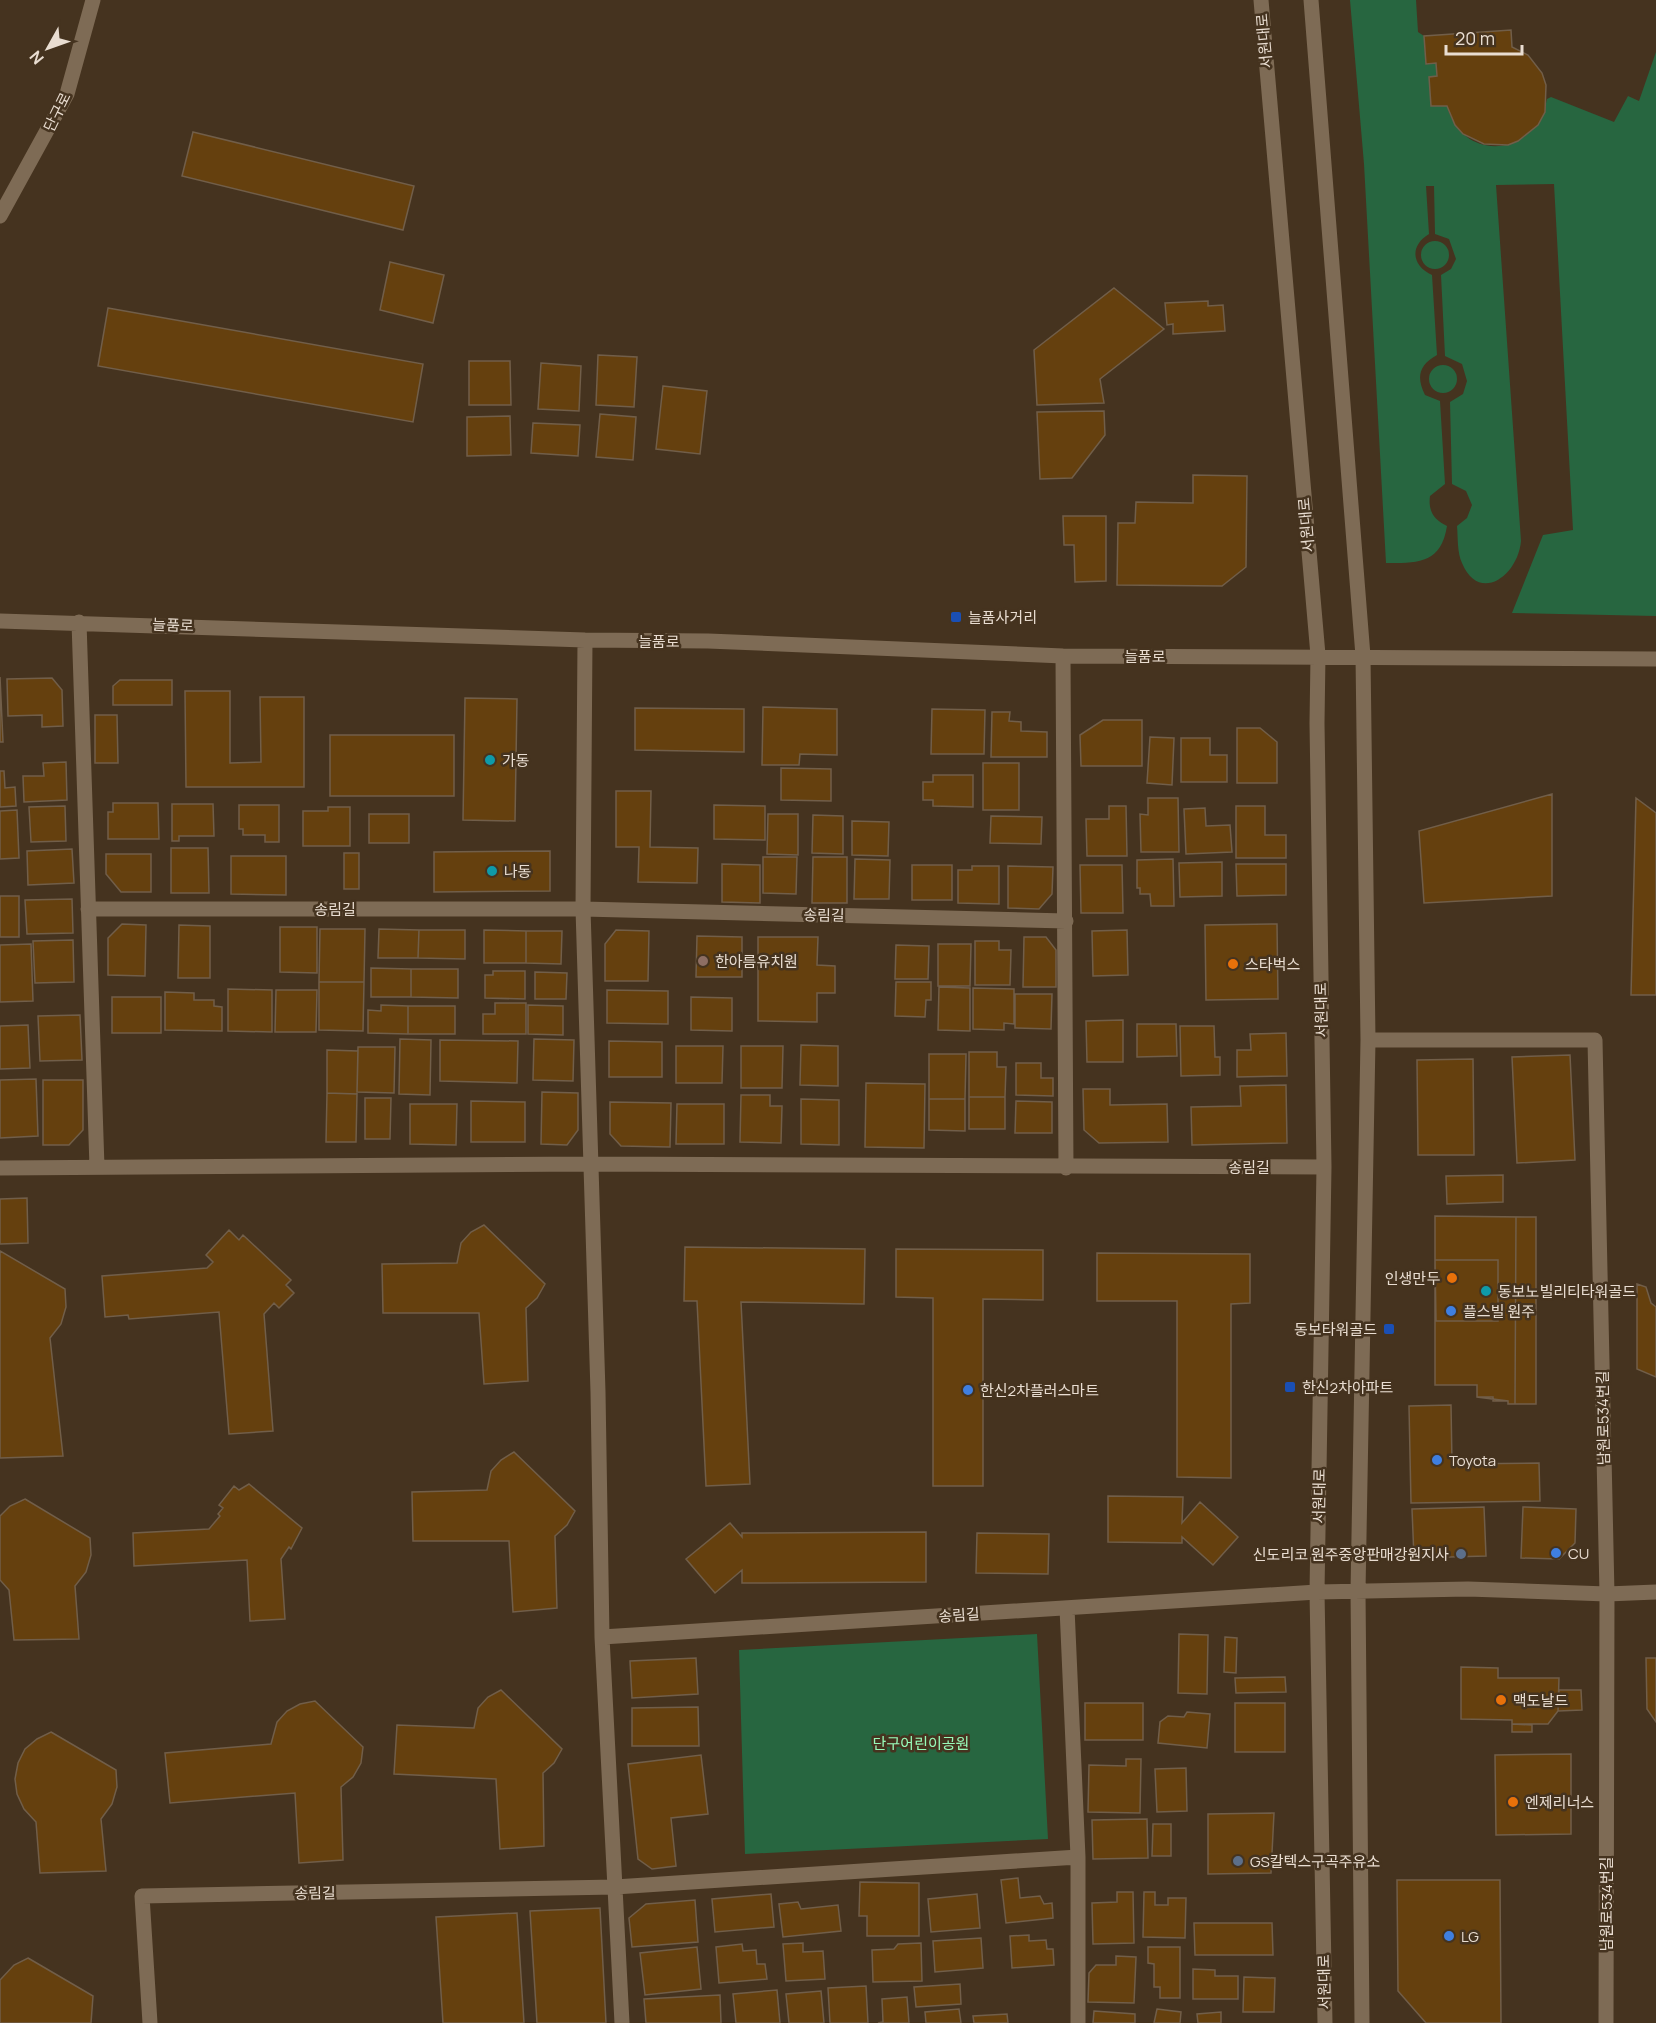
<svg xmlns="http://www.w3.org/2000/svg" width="1656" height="2023" viewBox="0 0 1656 2023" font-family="Manrope,'Noto Sans KR',sans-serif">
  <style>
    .green { fill: #276640 }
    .building { fill: #65400e; stroke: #715e49; stroke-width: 1.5 }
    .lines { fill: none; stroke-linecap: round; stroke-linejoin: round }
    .minor { stroke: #7e6b55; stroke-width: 15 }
    .transit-dot { fill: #1a4fb4; stroke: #45331f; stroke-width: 2 }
    .culture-dot { fill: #0f9aa8; stroke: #45331f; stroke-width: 2 }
    .education-dot { fill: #8d6e63; stroke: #45331f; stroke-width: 2 }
    .food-dot { fill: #e8710a; stroke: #45331f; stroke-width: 2 }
    .shop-dot { fill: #3f7fe0; stroke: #45331f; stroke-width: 2 }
    .service-dot { fill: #5c6f8a; stroke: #45331f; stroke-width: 2 }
    .labels { text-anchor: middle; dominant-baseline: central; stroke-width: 5; stroke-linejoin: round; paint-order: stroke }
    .street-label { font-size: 15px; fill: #e9ddd1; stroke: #45331f }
    .poi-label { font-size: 15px; fill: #e9ddd1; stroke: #45331f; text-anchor: start }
    .park-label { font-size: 15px; fill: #98fbba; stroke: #45331f }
  </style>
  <rect width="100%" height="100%" fill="#45331f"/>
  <!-- green -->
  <path class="green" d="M1350 0H1416L1418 32 1424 36 1426 64 1436 63 1437 76 1429 77 1431 106H1447C1463 164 1536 157 1547 99L1551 97 1614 122 1628 96 1639 101 1656 52V616L1512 613 1543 535 1573 530 1554 184 1496 185 1521 541C1518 576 1479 604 1462 563 1457 553 1458 537 1457 526L1467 518 1472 505 1466 491 1452 484 1450 402 1463 394 1467 381 1462 364 1445 356 1441 275 1451 269 1456 259 1449 239 1435 234 1434 186H1426L1429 234C1409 246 1412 266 1432 275L1437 355C1419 365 1416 377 1425 395L1440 401 1445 484 1430 496C1428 511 1434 520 1447 526 1441 564 1418 563 1386 563L1364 164Z
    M1421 255a14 14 0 1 1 28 0a14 14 0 1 1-28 0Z
    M1429 379a14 14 0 1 1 28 0a14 14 0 1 1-28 0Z
    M1037 1634 1048 1839 745 1854 739 1650Z"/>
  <!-- building -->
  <path class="building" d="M1511 30 1512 47 1528 55 1542 73 1546 85 1545 112 1538 125 1518 141 1508 145 1484 144 1463 134 1455 125 1447 106H1431L1429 77 1437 76 1436 63 1426 64 1424 36Z
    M193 132 414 186 403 230 182 176Z
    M390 262 444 275 433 323 380 310Z
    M1114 288 1164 329 1100 379 1104 403 1037 405 1034 350Z
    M1208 301V306L1223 305 1225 331 1173 334V324L1167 325 1165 303Z
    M108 308 423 364 413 422 98 366Z
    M598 355 637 357 634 407 596 405Z
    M469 361H510L511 405H469Z
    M541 363 581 366 579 411 538 409Z
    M663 386 707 391 700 454 656 449Z
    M1104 411 1105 435 1072 478 1040 479 1037 412Z
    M600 414 636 417 633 460 596 457Z
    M510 416 511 455 467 456V417Z
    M533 423 580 425 578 456 531 453Z
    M1193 475 1247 476 1246 567 1222 586 1117 585 1118 523H1135L1136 502 1193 503Z
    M1063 516H1106V581L1075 582 1074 545H1064Z
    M0 677 3 742H0Z
    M52 678 62 690 63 726 42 727V715L8 716 7 679Z
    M120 680H172V705H113V686Z
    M185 691H230V763L261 762 260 697H304V787H186Z
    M465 698 517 699 515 821 463 820Z
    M763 707 837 709V755L800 754 799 765H762Z
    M635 708 744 709V752L635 750Z
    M932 709 985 710 984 754H931Z
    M992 712H1010L1009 721 1021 722V731L1047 732V757H991Z
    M95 715H117L118 763H95Z
    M1103 720H1142V766H1081L1080 735Z
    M1237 728H1260L1277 742V783H1237Z
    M330 735H454V796H330Z
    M1150 737 1174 738 1172 785 1147 783Z
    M1181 738H1210V755H1227V782H1181Z
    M66 762 67 800 24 802 23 776H44L43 763Z
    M983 763H1019V810H983Z
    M781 768 831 769V801L781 800Z
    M0 771H4L5 788 15 787 16 806 0 807Z
    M933 775H973V807L933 806V800H923V782H933Z
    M616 791H651L650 847 698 848 697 883 638 882 639 847H616Z
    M1552 794V896L1424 903 1419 831Z
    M1148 798H1178L1179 852H1141L1140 814 1148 815Z
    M1636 798 1656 813V995H1631Z
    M113 803H158L159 839H108V812H113Z
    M172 804H213L214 836H179V841H172Z
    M239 805H279V842H265V835H243V829H239Z
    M714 805 765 806V840L714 839Z
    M65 806 66 841 31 842 29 807Z
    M1109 806H1126L1127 856H1087L1086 819H1109Z
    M1236 806H1265V835H1286V858H1236Z
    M328 807H350V846H303V811H328Z
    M1205 808 1206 826 1230 825 1232 852 1186 854 1184 809Z
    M17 810 19 858 0 859V811Z
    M369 814H409V843H369Z
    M768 814H798V855L767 854Z
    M813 815 843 816V854L812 853Z
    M991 816 1042 817 1041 844 990 843Z
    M852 821 889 822 888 856 852 855Z
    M171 848H208L209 893H171Z
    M72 849 74 883 28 885 27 851Z
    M550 851V891L434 892V852Z
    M344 853H359V889H344Z
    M106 854H151V892H121L106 874Z
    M231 856H286V895L231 894Z
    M763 857H797L796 894 763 893Z
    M813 857H847V903H812Z
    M855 859 890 860 889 899H854Z
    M1173 859 1174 906H1151L1150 894H1140V888H1137V860Z
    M1222 862V896L1180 897 1179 863Z
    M722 864 760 865V903L722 902Z
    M1236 864H1286V895L1237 896Z
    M912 865H952V900H912Z
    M1080 865H1122L1123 913H1081Z
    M972 866H999V904L958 903V870H972Z
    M1008 866 1053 867 1052 894 1039 909 1008 908Z
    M0 896H19V937H0Z
    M72 899 73 933 27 934 25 900Z
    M122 924 146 925 145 976 108 975V938Z
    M1277 924 1278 999 1206 1000 1205 925Z
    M179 925 210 926V978H178Z
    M280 927H317V973L280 972Z
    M320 929H365L364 982H319Z
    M379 929 419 930 418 958H378Z
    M419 930H465V959L418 958Z
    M484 930 526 931V963H484Z
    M616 930 649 931 648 981H605V944Z
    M1127 930 1128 975 1093 976 1092 931Z
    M526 931H562L561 964 526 963Z
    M697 936 742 937V977H696Z
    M758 937H818L817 965 835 966V993H817V1022L758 1021Z
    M1024 937H1046L1056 950V987H1023Z
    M73 940 74 982 35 983 33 941Z
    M975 941H999V950H1011L1010 985H975Z
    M31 944 33 1001 0 1002V945Z
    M938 944H971L970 986H938Z
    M896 945 929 946 928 979H895Z
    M371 968 411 969V997H371Z
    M411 969H458V998L411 997Z
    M493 971H525V999L485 998V975H493Z
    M535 972 567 973 566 999H535Z
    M319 982H364L363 1031 319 1030Z
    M896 982H931V1000H926L925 1017 895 1016Z
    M939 987 970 988V1031L938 1030Z
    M973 988 1014 989V1024L1004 1023V1030L973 1029Z
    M228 989 272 990V1032L228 1031Z
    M276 990H317L316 1032H275Z
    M607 990 668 991V1024L607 1023Z
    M165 992 194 993V1000H214V1006L222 1007V1031L165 1030Z
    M1015 994H1052L1051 1029 1015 1028Z
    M112 997H161V1033H112Z
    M691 997 732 998V1031L691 1030Z
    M495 1003H526V1034H483V1014H495Z
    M381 1005 408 1006V1034L368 1033V1010L381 1011Z
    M528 1005 563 1006V1035L528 1034Z
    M408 1006H455V1034H408Z
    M80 1015 82 1060 40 1061 38 1016Z
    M1123 1020V1062H1087L1086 1021Z
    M1137 1024H1176L1177 1056 1137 1057Z
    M28 1025 30 1068 0 1069V1026Z
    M1180 1026H1214L1215 1057H1220V1075L1181 1076Z
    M1286 1033 1287 1076 1237 1077V1050H1251L1250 1034Z
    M400 1039 431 1040 430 1095 399 1094Z
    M534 1039 574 1040 573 1081 533 1080Z
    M440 1040 518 1041 517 1083 440 1081Z
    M609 1041 662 1042V1077H609Z
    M801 1045 838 1046V1086L800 1085Z
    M676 1046H723L722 1083H676Z
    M741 1046H783L782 1088H741Z
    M358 1047H395L394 1093 357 1092Z
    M327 1050 358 1051 357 1094 327 1093Z
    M969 1052H997V1067H1006L1005 1097H969Z
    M929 1054H966L965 1099H929Z
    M1570 1055 1575 1160 1517 1163 1512 1057Z
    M1473 1059 1474 1155H1418L1417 1060Z
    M1016 1063H1041V1078H1053V1096L1016 1095Z
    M36 1079 38 1136 0 1138V1080Z
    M43 1080H83V1130L69 1145H43Z
    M866 1083 925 1084 924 1148 865 1147Z
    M1286 1085 1287 1143 1192 1145 1191 1107 1241 1106 1240 1086Z
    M1083 1089H1110V1105L1167 1104 1168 1142 1099 1143 1084 1130Z
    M542 1092 578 1093V1130L567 1145 541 1144Z
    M327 1093 357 1094 356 1142H326Z
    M741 1095H770V1106H782L781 1143 740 1142Z
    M969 1097H1005V1129H969Z
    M365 1098H391L390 1139H365Z
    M801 1099 839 1100V1145L801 1144Z
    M929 1099H965V1131L929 1130Z
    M471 1101 525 1102V1142H471Z
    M1016 1101 1052 1102V1133H1015Z
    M610 1102 671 1103 670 1147 621 1146 610 1134Z
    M410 1104H457L456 1145 410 1144Z
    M677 1104H724V1144H676Z
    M1503 1175V1202L1447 1204 1446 1176Z
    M27 1198 28 1243 0 1244V1199Z
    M1435 1216 1536 1217V1404H1508V1401L1477 1397V1385H1435Z
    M1435 1216 1516 1217 1515 1404H1508V1401H1493V1397H1477V1385H1435Z
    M484 1225 545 1284 537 1298 526 1308 528 1381 484 1384 479 1313H383L382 1264 457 1263 461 1243 471 1232Z
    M229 1230 239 1240 243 1235 291 1280 286 1285 294 1293 279 1308 274 1303 264 1314 273 1431 229 1434 219 1312 129 1319 128 1315 105 1317 102 1276 207 1268 213 1262 206 1255Z
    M685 1247 865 1249 864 1304 741 1302 750 1484 706 1486 697 1301H684Z
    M896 1249 1043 1250V1300L983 1299V1486H933V1298L896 1297Z
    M0 1251 65 1289 66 1307 61 1324 50 1338 63 1456 0 1458Z
    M1097 1253 1250 1254V1303L1231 1304V1478L1177 1477V1301H1097Z
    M1435 1260H1498V1321H1436Z
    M1637 1284 1646 1287 1651 1303 1656 1307V1377L1637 1369Z
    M1451 1405 1452 1464 1539 1463 1540 1501 1411 1503 1409 1406Z
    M514 1452 575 1511 567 1525 555 1536 557 1608 513 1612 509 1541H413L412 1492 487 1490 491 1471 501 1460Z
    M249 1484 302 1528 291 1549 289 1547 281 1559 285 1619 250 1621 247 1560 134 1566 133 1533 209 1529 220 1516 218 1514 223 1508 219 1505 234 1486 239 1490Z
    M1108 1496 1183 1497 1182 1523 1200 1502 1238 1537 1213 1565 1182 1537V1543L1108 1542Z
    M25 1499 90 1538 91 1555 86 1572 75 1586 79 1639 14 1640 9 1590 0 1580V1516L10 1506Z
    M1484 1507 1486 1556 1414 1558 1412 1509Z
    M1523 1507 1576 1509 1575 1543 1559 1559 1521 1558Z
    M730 1523 742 1537V1533L926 1532V1582L742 1583V1570L715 1593 686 1559Z
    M977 1533 1049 1534 1048 1574 976 1573Z
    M1179 1634 1208 1635 1207 1694 1178 1693Z
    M1225 1637 1237 1638 1236 1673 1224 1672Z
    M696 1658 698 1694 632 1698 630 1661Z
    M1646 1658H1656V1722L1647 1709Z
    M1461 1667 1498 1668V1678H1559L1558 1711 1548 1724H1512V1720L1461 1719Z
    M1285 1677 1286 1692 1236 1693 1235 1678Z
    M501 1690 562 1749 554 1763 543 1773 544 1846 500 1849 496 1779 394 1774 397 1725 474 1728 478 1708 488 1697Z
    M1559 1690H1581L1582 1710 1558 1711Z
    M315 1701 363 1747 361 1763 353 1777 341 1787 343 1860 299 1863 295 1793 170 1803 165 1753 271 1744 277 1722 287 1711 300 1704Z
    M1085 1703H1143V1740H1085Z
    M1235 1703H1285V1752H1235Z
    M698 1707 699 1746H632V1708Z
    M1187 1712 1210 1714 1207 1748 1158 1743 1160 1722 1168 1716 1184 1717Z
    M1512 1724 1532 1725V1732H1512Z
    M51 1732 116 1770 117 1787 112 1804 101 1819 106 1871 40 1873 36 1822 24 1809 17 1794 15 1779 18 1763 25 1749 37 1739Z
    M1571 1754V1834L1496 1835 1495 1755Z
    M701 1755 708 1814 671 1818 676 1866 652 1869 638 1859 628 1764Z
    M1126 1759H1141L1140 1813 1088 1812 1089 1765 1126 1766Z
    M1186 1768 1187 1811 1157 1812 1155 1769Z
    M1274 1813 1271 1873 1208 1874V1814Z
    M1147 1819 1148 1858 1093 1859 1092 1820Z
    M1153 1824H1171V1856H1152Z
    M1018 1878 1020 1898 1040 1896 1044 1904 1052 1903 1053 1918 1006 1923 1001 1880Z
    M1397 1880H1500L1501 2023H1426L1398 1991Z
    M860 1882 919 1883V1936H867V1916H859Z
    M1117 1892H1133L1134 1943 1093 1944 1092 1903 1117 1902Z
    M1144 1892H1155V1905H1168V1898H1186L1185 1938 1143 1937Z
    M771 1894 774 1927 715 1932 712 1899Z
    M977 1894 980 1928 931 1932 928 1899Z
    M695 1900 698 1942 632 1947 629 1918 646 1904Z
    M798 1902 801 1909 838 1905 841 1931 783 1937 779 1904Z
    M600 1908 606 2023H537L530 1911Z
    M517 1913 524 2023H443L436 1917Z
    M1194 1923H1272L1273 1955H1195Z
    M1029 1935V1941L1046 1940 1047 1949H1053L1054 1965 1012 1968 1010 1936Z
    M981 1938 983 1968 935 1972 933 1941Z
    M803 1943V1952L823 1951 825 1979 786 1981 783 1944Z
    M921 1943 922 1981 873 1982 872 1950 894 1949 898 1944Z
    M742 1944 743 1951 756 1950 757 1964H765L767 1979 719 1983 716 1947Z
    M697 1947 701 1989 645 1995 640 1953Z
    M1148 1947H1180V1998H1160V1987H1154V1964L1148 1963Z
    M1116 1956 1136 1957 1134 2003 1088 2002 1089 1973 1096 1965H1116Z
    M28 1958 93 1996 91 2023H0V1980L14 1965Z
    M1193 1969 1215 1970V1976H1238V1999H1193Z
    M1244 1977 1275 1978 1274 2012H1243Z
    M960 1984 961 2004 916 2007 914 1987Z
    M866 1986 868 2023H830L828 1988Z
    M777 1990 780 2023H736L733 1994Z
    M821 1991 824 2023H789L786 1994Z
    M720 1995 721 2023H646L644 1999Z
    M907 1997 909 2023H878L883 2022 882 1999Z
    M959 2009 961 2023H926L925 2012Z
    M1157 2009 1181 2012 1180 2023H1154Z
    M1094 2011 1135 2014V2023H1093Z
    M1221 2012V2023H1198L1197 2014Z
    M1007 2014 1008 2023H974L973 2016Z"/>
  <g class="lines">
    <!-- minor -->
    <path class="minor" d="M1261 0 1318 655 1317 723 1324 1167 1317 1592 1325 2023
      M1311 0 1363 656 1368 1040 1358 1591 1362 2023
      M0 216 67 94 93 0
      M0 621 585 640 708 641 1063 656 1656 659
      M79 622 97 1167
      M585 640 583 909 598 1392 602 1637 622 2023
      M1063 656 1066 1168
      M88 909H583L1066 921
      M1368 1040H1595L1607 1594 1606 2023
      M0 1168 591 1164 1324 1167
      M1067 1608 1078 1857V2023
      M602 1637 1317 1592 1468 1589 1607 1594 1656 1592
      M150 2023 142 1896 615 1887 1078 1857"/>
  </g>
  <!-- markers -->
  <g class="transit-dot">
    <rect x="950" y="611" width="12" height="12" rx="3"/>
    <rect x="1383" y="1323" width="12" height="12" rx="3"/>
    <rect x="1284" y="1381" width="12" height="12" rx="3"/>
  </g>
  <g class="culture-dot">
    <circle cx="490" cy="760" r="6"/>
    <circle cx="492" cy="871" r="6"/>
    <circle cx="1486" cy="1291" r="6"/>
  </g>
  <circle class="education-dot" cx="703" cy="961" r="6"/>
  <g class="food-dot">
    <circle cx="1233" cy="964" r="6"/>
    <circle cx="1452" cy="1278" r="6"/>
    <circle cx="1501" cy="1700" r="6"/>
    <circle cx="1513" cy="1802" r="6"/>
  </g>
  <g class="shop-dot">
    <circle cx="1451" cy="1311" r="6"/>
    <circle cx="968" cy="1390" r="6"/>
    <circle cx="1437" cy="1460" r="6"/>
    <circle cx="1556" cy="1553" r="6"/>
    <circle cx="1449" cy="1936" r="6"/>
  </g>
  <g class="service-dot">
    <circle cx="1461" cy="1554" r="6"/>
    <circle cx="1238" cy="1861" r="6"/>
  </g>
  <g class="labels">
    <!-- street labels -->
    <g class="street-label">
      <text transform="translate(1264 41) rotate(-95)">서원대로</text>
      <text transform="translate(57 112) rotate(-64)">단구로</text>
      <text transform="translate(1306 525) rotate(-95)">서원대로</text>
      <text transform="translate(173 625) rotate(2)">늘품로</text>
      <text x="659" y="641">늘품로</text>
      <text x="1145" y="656">늘품로</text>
      <text x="335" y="909">송림길</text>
      <text transform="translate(824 915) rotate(1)">송림길</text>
      <text transform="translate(1321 1010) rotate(-91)">서원대로</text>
      <text x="1249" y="1167">송림길</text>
      <text transform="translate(1603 1418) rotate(-91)">남원로534번길</text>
      <text transform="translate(1319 1496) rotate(-89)">서원대로</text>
      <text transform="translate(959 1615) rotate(-4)">송림길</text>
      <text transform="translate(315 1893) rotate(-1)">송림길</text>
      <text transform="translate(1606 1904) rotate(-90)">남원로534번길</text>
      <text transform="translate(1324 1982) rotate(-91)">서원대로</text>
    </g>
    <!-- poi labels -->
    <g class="poi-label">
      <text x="968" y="617">늘품사거리</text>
      <text x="502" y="760">가동</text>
      <text x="504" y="871">나동</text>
      <text x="715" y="961">한아름유치원</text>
      <text x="1245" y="964">스타벅스</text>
      <text x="1440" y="1278" text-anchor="end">인생만두</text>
      <text x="1498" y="1291">동보노빌리티타워골드</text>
      <text x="1463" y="1311">플스빌 원주</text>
      <text x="1377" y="1329" text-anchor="end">동보타워골드</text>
      <text x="1302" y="1387">한신2차아파트</text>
      <text x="980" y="1390">한신2차플러스마트</text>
      <text x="1449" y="1460">Toyota</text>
      <text x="1568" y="1553">CU</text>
      <text x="1449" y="1554" text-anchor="end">신도리코 원주중앙판매강원지사</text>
      <text x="1513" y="1700">맥도날드</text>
      <text x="1525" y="1802">엔제리너스</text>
      <text x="1250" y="1861">GS칼텍스구곡주유소</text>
      <text x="1461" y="1936">LG</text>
    </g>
    <!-- park labels -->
    <g class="park-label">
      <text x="921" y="1743">단구어린이공원</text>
    </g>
  </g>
  <!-- north arrow -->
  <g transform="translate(48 48) rotate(230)" stroke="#45331f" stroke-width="4.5" paint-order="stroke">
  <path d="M0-4.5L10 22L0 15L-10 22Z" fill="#e9ddd1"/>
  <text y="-9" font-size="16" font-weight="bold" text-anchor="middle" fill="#e9ddd1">N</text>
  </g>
  <!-- scale -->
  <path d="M1446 45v9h76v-9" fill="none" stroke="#e9ddd1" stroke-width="3"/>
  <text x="1455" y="45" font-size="18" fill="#e9ddd1" stroke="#45331f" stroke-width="4.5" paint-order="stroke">20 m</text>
</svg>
